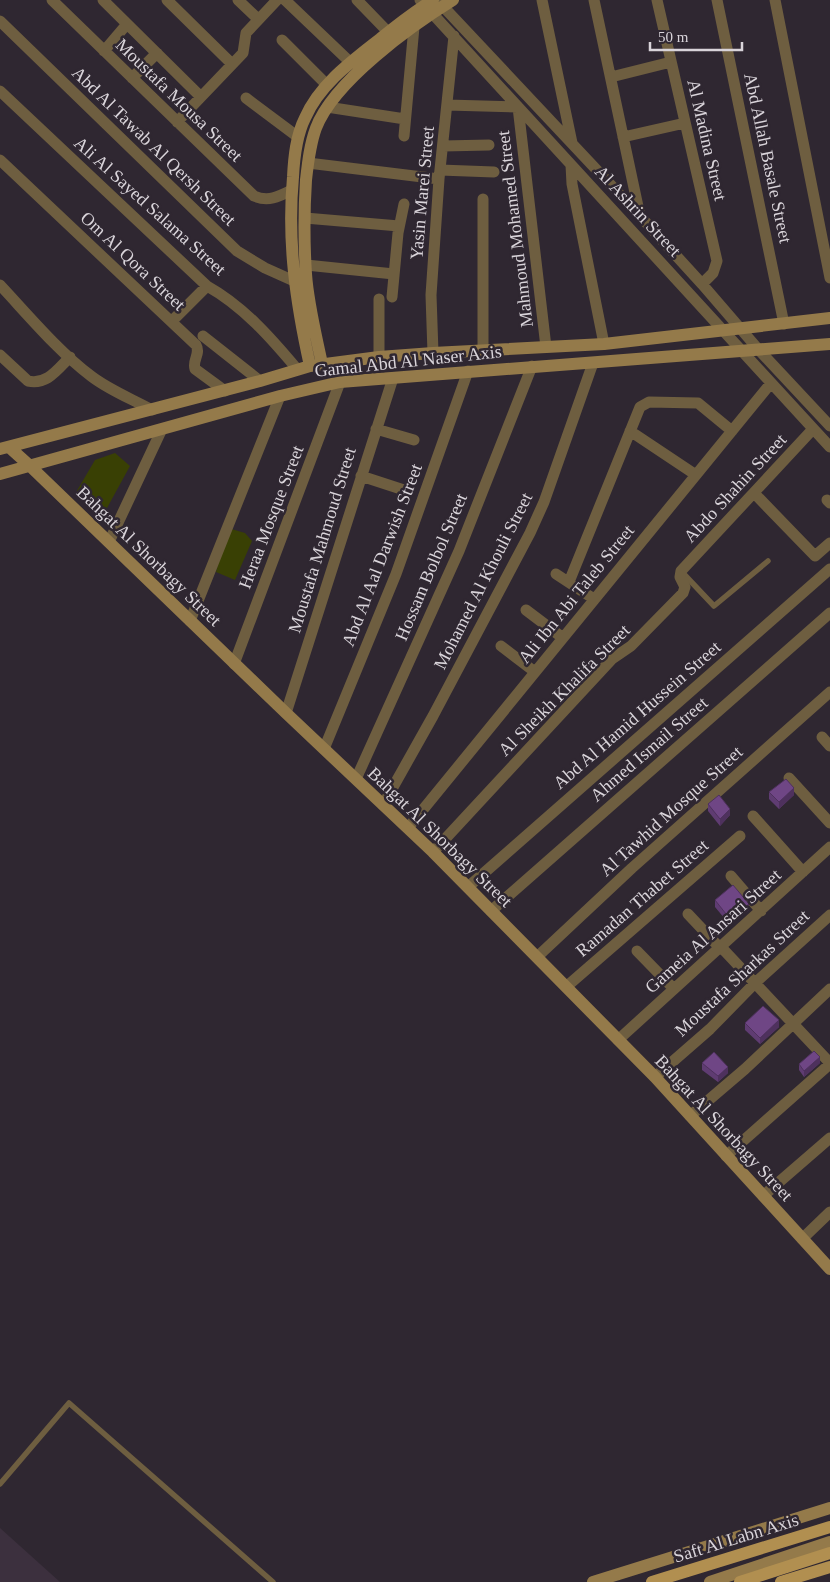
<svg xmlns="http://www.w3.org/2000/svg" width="830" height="1582" viewBox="0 0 830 1582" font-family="'Times New Roman',serif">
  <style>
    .built { fill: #3c303e }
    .green { fill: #394004 }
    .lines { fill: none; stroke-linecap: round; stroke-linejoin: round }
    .lane { stroke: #6e5e40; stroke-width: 5.5 }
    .street { stroke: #6e5e40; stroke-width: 11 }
    .secondary { stroke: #947a4a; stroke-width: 12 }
    .primary { stroke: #b18f50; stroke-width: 12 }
    .wall { fill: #5f3c72 }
    .shaded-wall { fill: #4e315d }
    .building { fill: #6f4685; stroke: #4e315d }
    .labels { text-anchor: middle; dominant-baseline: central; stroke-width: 5; stroke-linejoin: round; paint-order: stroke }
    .street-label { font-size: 18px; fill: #d9d4da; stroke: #2f2731 }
  </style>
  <rect width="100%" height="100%" fill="#2f2731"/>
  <!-- built -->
  <path class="built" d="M0 1528 60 1582H0Z"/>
  <!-- green -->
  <path class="green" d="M115 453 130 466 107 508 75 494 95 460Z
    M228 528 245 533 252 541 235 580 216 572Z"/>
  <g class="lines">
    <!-- lane -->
    <path class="lane" d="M681 571 714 606 768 561
      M0 1484 69 1403 273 1582"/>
    <!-- street -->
    <path class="street" d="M52 0 254 196C268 202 278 197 292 190
      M103 0 201 97
      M167 0 232 64
      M238 0 258 19
      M285 0 350 62
      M357 0 388 32
      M420 0 830 447
      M542 0 572 143
      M594 0 640 216
      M657 0 717 261 713 273 702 284
      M717 0 784 324
      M775 0 830 278
      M438 1 640 216 702 284 758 349 830 426
      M0 21 237 251 265 268 294 281
      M282 40 327 85
      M104 51 127 24
      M611 77 671 62
      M132 78 157 53
      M0 91 207 286C243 306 271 338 297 369
      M246 98 298 137
      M447 105 518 107 546 347
      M327 107 405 119
      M177 122 243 53 246 33 277 0
      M404 136 414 27
      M623 137 685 123
      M443 146 489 145
      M0 160 196 345C201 354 192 360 195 369L225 391
      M308 163 439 179
      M571 165 572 184 604 344
      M440 170 494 172
      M483 199V350
      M305 218 399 226
      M306 265 394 274
      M0 285C28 315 59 352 91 376 109 390 132 399 152 410
      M392 297 398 233 404 204
      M379 299V357
      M172 321 207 286
      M203 336 260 381
      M433 353 431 295 439 179 454 36
      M0 355 28 381C47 385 57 370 70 357
      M376 429 414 440
      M630 431 696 475
      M361 476 407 491
      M754 493 815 556 830 543
      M827 500 830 503
      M109 542 162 429
      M556 574 594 599
      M569 582 640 407 649 402 698 403 732 431
      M526 610 563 638
      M190 621 280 396
      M501 646 535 672
      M234 664 340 382
      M286 713 393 378
      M822 737 830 746
      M324 749 396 574 468 371
      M789 778 830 823
      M356 779 459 551 532 366
      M383 805 433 716 530 533 544 502 593 363
      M753 816 803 872
      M408 828 771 383
      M433 852 612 659 631 646 683 593 685 587 680 577 681 571 813 429
      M731 876 761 911
      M468 887 830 569
      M491 911 830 613
      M688 914 720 948
      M721 947 830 1063
      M637 951 674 989
      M537 957 632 868 830 692
      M566 987 740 836
      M618 1040 830 847
      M655 1077 710 1029 755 983 830 915
      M690 1116 745 1069 830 989
      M726 1156 830 1064
      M763 1196 830 1138
      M802 1239 830 1212"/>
    <!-- secondary -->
    <path class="secondary" d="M322 364C316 335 308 304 306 274 304 243 304 211 306 180 308 162 310 144 316 128 334 81 411 26 453 0
      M310 366C296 303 287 242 293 177 294 157 296 136 305 118 320 84 352 61 380 39 397 25 414 12 433 0
      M9 447 30 466 286 713 433 852 655 1077 830 1269
      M0 449 260 381 310 366 379 357 433 353 604 344 830 318
      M0 474 280 396 340 382 830 344
      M593 1582 830 1508
      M710 1582 830 1542"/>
    <!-- primary -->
    <path class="primary" d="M652 1582 830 1527
      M740 1582 830 1553
      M781 1582 830 1567"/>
  </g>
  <!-- wall -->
  <path class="wall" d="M769 792 794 795 779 809 769 799Z
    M708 804 730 815 720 826 708 811Z
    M715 900 749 910 730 925 715 907Z
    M745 1023 779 1027 760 1044 745 1030Z
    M702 1063 728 1073 718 1082 702 1070Z
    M820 1063 804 1077 799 1070V1064Z"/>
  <!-- shaded-wall -->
  <path class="shaded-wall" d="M794 788V795L779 809V802Z
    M730 809V815L720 826V819Z
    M749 904V910L730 925V919Z
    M779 1020V1027L760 1044V1038Z
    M820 1057V1063L804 1077V1071Z
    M728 1067V1073L718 1082V1076Z"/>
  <!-- building -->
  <path class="building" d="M786 779 794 788 779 802 769 792Z
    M719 795 730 809 720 819 708 804Z
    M733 885 749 904 730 919 715 900Z
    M763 1006 779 1020 760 1038 745 1023Z
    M814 1051 820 1057 804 1071 799 1064Z
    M714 1052 728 1067 718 1076 702 1063Z"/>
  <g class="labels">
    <!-- street labels -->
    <g class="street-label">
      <text transform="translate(179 100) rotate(44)">Moustafa Mousa Street</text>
      <text transform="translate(707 140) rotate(77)">Al Madina Street</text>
      <text transform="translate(154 146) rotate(44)">Abd Al Tawab Al Qersh Street</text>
      <text transform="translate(768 158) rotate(78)">Abd Allah Basale Street</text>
      <text transform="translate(422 193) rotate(-85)">Yasin Marei Street</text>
      <text transform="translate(150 206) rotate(42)">Ali Al Sayed Salama Street</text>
      <text transform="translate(638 211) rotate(47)">Al Ashrin Street</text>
      <text transform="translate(515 229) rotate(-97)">Mahmoud Mohamed Street</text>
      <text transform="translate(133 261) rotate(43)">Om Al Qora Street</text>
      <text transform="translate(408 361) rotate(-6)">Gamal Abd Al Naser Axis</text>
      <text transform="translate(735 488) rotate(-47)">Abdo Shahin Street</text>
      <text transform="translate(271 517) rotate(-69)">Heraa Mosque Street</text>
      <text transform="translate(322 540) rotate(-73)">Moustafa Mahmoud Street</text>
      <text transform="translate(382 555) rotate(-69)">Abd Al Aal Darwish Street</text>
      <text transform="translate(149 556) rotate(44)">Bahgat Al Shorbagy Street</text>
      <text transform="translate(431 567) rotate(-67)">Hossam Bolbol Street</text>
      <text transform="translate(483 581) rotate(-63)">Mohamed Al Khouli Street</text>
      <text transform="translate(576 594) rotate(-51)">Ali Ibn Abi Taleb Street</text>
      <text transform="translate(564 690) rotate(-45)">Al Sheikh Khalifa Street</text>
      <text transform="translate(637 715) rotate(-41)">Abd Al Hamid Hussein Street</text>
      <text transform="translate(649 749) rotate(-41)">Ahmed Ismail Street</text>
      <text transform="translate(671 811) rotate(-42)">Al Tawhid Mosque Street</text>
      <text transform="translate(440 837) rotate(44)">Bahgat Al Shorbagy Street</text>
      <text transform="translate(642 898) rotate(-41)">Ramadan Thabet Street</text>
      <text transform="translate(713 931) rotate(-42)">Gameia Al Ansari Street</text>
      <text transform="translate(742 973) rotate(-43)">Moustafa Sharkas Street</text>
      <text transform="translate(724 1128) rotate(47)">Bahgat Al Shorbagy Street</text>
      <text transform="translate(736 1538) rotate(-17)">Saft Al Labn Axis</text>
    </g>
  </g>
  <!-- scale -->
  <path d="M650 42v8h92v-8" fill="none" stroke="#d9d4da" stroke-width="2.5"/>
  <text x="658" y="42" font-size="15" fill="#d9d4da" stroke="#2f2731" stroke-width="4" paint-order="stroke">50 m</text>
</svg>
